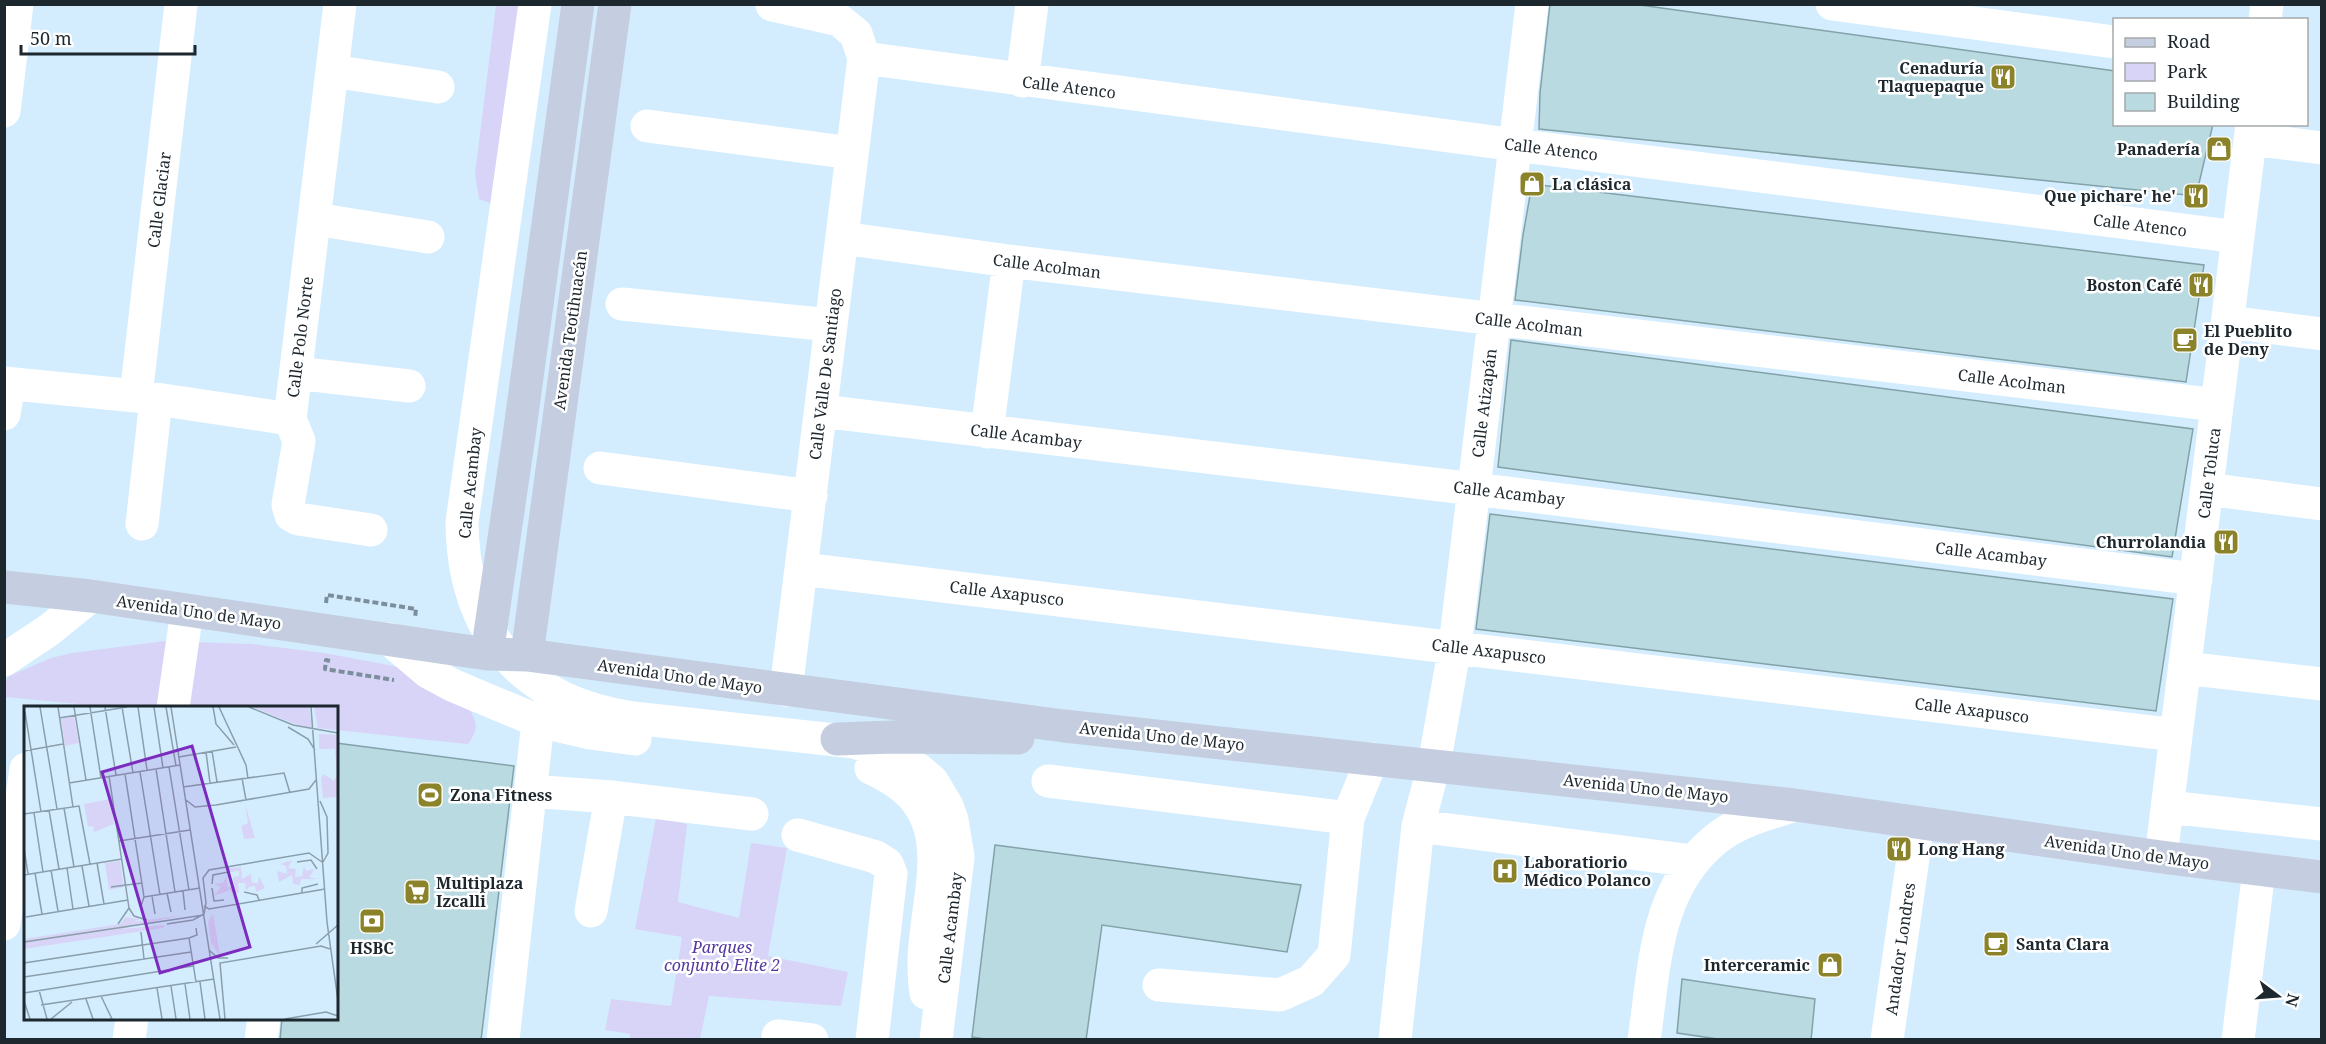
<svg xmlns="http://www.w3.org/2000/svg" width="2326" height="1044" viewBox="0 0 2326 1044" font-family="'Noto Serif',serif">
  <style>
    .green { fill: #d8d4f7 }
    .building { fill: #b8dae0; stroke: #82a2a8; stroke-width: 1.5 }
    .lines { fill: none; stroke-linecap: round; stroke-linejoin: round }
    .path { stroke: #7c8e9b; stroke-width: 4; stroke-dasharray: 6 3; stroke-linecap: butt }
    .minor { stroke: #fff; stroke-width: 33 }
    .major { stroke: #c4cee0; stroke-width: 33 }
    .labels { text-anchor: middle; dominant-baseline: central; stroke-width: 5; stroke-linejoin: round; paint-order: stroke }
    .poi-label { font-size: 16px; font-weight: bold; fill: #1d272e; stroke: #fff; text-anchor: start }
    .street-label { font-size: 16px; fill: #1d272e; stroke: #fff }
    .park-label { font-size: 16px; font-style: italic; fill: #54389e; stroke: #fff }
    .inset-road { fill: none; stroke: #8a9eab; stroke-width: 1.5 }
    .view { fill: #7b2cbf; fill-opacity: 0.15; stroke: #7b2cbf; stroke-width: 3 }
    .inset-edge { fill: none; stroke: #1d272e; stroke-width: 3 }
  </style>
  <rect width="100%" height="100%" fill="#d3edff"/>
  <!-- green -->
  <path class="green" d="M496 5H526L498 206 479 199 475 174Z
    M165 641 252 644 324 653 405 668 469 709C478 722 478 731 468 744L457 743 336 730V708H121L5 697V682L9 676 51 658 72 653Z
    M656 818 687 824 678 902 739 918 751 843 787 848 768 956 848 972 841 1006 709 996 700 1039H630V1034L605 1030 611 999 671 1006 682 937 635 929Z"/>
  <!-- building -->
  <path class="building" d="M1550 4H1633L2115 71V124H2213L2196 196 1539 129 1540 93Z
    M1532 184 2204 265 2186 382 1515 300 1523 235Z
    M1511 340 2193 429 2172 557 1498 467Z
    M1490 514 2173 599 2156 711 1476 629Z
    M336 743 514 766 481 1040H280L282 1018H336Z
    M995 845 1301 885 1287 952 1102 925 1086 1040H992L972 1037Z
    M1682 979 1815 999 1811 1040H1725L1677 1033Z"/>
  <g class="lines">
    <!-- path -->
    <path class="path" d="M326 603 327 595 416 609 415 618
      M330 661 326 660 325 669 394 680"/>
    <!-- minor -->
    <path class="minor" d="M340 4 290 419 299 441 288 505 291 515 298 519 371 530
      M535 4 462 522C463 633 523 702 633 718L854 742 888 753 919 770 932 781 947 806 952 820 958 857 936 1040
      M1832 4 2114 42
      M772 5 839 20 856 34 864 58 786 690
      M2265 20 2267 4
      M864 58 1516 145 2238 237
      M332 71 438 87
      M1022 81 1032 4
      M4 111 17 4
      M647 126 852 153
      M2251 139 2322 148
      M315 219 428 237
      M842 238 1009 261 2217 405
      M622 304 831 325
      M2228 322 2322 334
      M296 373 409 386
      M4 383 136 396 290 419
      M136 396 181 4
      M821 411 1474 489 2196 579
      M4 414 9 384
      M987 432 1009 261
      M600 468 811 496
      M2207 489 2322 504
      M142 524 156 400
      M802 569 2176 735
      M389 639 428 672 452 685 538 721 590 733 635 739
      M4 660 49 630 91 596
      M2185 668 2322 684
      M173 708 187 611
      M871 768C979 815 912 909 926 993
      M1048 781 1348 818 1372 759
      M530 791 611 797
      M2168 807 2322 824
      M1418 826 1693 861
      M798 835 876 857 887 864 891 874 872 1040
      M2161 857 2252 124
      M591 911 611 797 752 814
      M4 924 26 769
      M1159 985 1280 995 1311 981 1334 955 1348 818
      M778 1036 812 1040
      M129 1040 132 1018
      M261 1040 264 1018
      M503 1040 538 721 550 705
      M1395 1040 1418 826 1434 765 1455 646 1532 4
      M1644 1040C1655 967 1654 889 1716 839 1738 821 1768 814 1795 805
      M1887 1040 1918 823
      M2238 1040 2259 870"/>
    <!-- major -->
    <path class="major" d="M4 587 91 596 487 654 527 655 1064 726 1795 805 2161 857 2322 877
      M487 654 519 436 578 4
      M527 655 615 4
      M837 739 892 737 1018 738"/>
  </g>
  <!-- icons -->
  <defs>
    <g id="restaurant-square" transform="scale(1.35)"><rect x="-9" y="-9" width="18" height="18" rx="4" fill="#8b832a" stroke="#fff"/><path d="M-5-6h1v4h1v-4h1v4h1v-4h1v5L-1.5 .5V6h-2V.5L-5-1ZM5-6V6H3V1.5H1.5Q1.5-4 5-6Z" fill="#fff"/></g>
    <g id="shop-square" transform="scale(1.35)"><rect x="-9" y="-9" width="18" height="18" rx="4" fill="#8b832a" stroke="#fff"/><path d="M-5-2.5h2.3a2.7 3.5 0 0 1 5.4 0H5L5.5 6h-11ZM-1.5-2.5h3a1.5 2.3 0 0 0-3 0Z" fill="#fff"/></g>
    <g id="cafe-square" transform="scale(1.35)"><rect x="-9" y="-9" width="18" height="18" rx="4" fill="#8b832a" stroke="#fff"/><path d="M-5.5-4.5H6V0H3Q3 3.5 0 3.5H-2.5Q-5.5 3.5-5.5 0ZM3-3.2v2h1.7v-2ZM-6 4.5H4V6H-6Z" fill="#fff"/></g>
    <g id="stadium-square" transform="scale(1.35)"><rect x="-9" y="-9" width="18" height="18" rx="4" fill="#8b832a" stroke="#fff"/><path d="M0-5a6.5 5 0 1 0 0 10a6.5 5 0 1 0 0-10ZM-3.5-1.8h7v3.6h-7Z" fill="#fff"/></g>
    <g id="hospital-square" transform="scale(1.35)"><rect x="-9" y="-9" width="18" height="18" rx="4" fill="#8b832a" stroke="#fff"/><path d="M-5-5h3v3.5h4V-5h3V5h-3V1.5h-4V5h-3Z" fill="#fff"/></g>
    <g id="supermarket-square" transform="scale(1.35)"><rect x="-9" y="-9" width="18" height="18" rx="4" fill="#8b832a" stroke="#fff"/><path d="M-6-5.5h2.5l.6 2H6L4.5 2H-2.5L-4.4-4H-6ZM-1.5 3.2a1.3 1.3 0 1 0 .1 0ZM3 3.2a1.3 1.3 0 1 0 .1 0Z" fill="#fff"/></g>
    <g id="bank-square" transform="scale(1.35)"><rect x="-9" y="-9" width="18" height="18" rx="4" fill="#8b832a" stroke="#fff"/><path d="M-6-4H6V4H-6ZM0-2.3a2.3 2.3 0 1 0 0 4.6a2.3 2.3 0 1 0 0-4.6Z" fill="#fff"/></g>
  </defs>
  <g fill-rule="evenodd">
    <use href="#restaurant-square" x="2003" y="77"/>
    <use href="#shop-square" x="2219" y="149"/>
    <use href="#shop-square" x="1532" y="184"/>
    <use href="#restaurant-square" x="2196" y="196"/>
    <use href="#restaurant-square" x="2201" y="285"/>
    <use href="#cafe-square" x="2185" y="340"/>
    <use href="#restaurant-square" x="2226" y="542"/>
    <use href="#stadium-square" x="430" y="795"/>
    <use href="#restaurant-square" x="1899" y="849"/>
    <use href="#hospital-square" x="1505" y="871"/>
    <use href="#supermarket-square" x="417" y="892"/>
    <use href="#bank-square" x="372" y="921"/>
    <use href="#cafe-square" x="1996" y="944"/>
    <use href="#shop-square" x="1830" y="965"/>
  </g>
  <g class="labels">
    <!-- poi labels -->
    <g class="poi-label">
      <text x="1984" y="68" text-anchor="end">Cenaduría<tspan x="1984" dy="18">Tlaquepaque</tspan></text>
      <text x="2200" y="149" text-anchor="end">Panadería</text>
      <text x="1552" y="184">La clásica</text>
      <text x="2176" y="196" text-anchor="end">Que pichare' he'</text>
      <text x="2182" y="285" text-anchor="end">Boston Café</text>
      <text x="2204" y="331">El Pueblito<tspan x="2204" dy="18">de Deny</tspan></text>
      <text x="2206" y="542" text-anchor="end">Churrolandia</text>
      <text x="450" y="795">Zona Fitness</text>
      <text x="1918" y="849">Long Hang</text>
      <text x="1524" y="862">Laboratiorio<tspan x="1524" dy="18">Médico Polanco</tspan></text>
      <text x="436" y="883">Multiplaza<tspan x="436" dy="18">Izcalli</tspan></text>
      <text x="2016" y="944">Santa Clara</text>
      <text x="372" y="948" text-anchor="middle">HSBC</text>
      <text x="1810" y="965" text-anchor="end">Interceramic</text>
    </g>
    <!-- street labels -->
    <g class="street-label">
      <text transform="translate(1069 87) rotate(7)">Calle Atenco</text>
      <text transform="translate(1551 149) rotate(7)">Calle Atenco</text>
      <text transform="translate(159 200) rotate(-83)">Calle Glaciar</text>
      <text transform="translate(2140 225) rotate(7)">Calle Atenco</text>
      <text transform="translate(1047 266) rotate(7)">Calle Acolman</text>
      <text transform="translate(1529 324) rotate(7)">Calle Acolman</text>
      <text transform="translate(570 330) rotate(-82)">Avenida Teotihuacán</text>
      <text transform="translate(300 337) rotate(-83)">Calle Polo Norte</text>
      <text transform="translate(825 374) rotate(-83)">Calle Valle De Santiago</text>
      <text transform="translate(2012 381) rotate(7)">Calle Acolman</text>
      <text transform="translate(1484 403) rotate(-83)">Calle Atizapán</text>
      <text transform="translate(1026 436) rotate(7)">Calle Acambay</text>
      <text transform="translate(2209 473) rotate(-83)">Calle Toluca</text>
      <text transform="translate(470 483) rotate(-84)">Calle Acambay</text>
      <text transform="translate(1509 493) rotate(7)">Calle Acambay</text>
      <text transform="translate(1991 554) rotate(7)">Calle Acambay</text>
      <text transform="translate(1007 593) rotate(7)">Calle Axapusco</text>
      <text transform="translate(199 612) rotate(8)">Avenida Uno de Mayo</text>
      <text transform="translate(1489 651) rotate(7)">Calle Axapusco</text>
      <text transform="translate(680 676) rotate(8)">Avenida Uno de Mayo</text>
      <text transform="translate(1972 710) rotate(7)">Calle Axapusco</text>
      <text transform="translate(1162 736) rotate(6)">Avenida Uno de Mayo</text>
      <text transform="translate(1646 788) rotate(6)">Avenida Uno de Mayo</text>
      <text transform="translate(2127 852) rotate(8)">Avenida Uno de Mayo</text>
      <text transform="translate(950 928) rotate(-83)">Calle Acambay</text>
      <text transform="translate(1900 949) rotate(-82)">Andador Londres</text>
    </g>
    <!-- park labels -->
    <g class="park-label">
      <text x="722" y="947">Parques<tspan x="722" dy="18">conjunto Elite 2</tspan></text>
    </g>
  </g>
  <!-- overview -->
  <g transform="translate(24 706)">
    <rect width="314" height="314" fill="#d3edff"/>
    <path d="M229 1H285L288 22 271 18ZM290 1H313V24L294 22ZM50 10 55 37 41 40 37 13ZM295 28 313 29V91L299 92 297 72 300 68 310 75 313 68 311 43H295ZM86 93 90 118 70 126 69 120 64 121 60 98ZM221 98 231 132 220 133 217 120 224 117ZM268 154 264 162 272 163 271 171 278 170 280 160 282 165 291 163 285 171 293 173H277L276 179 269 178 268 169 255 176 253 165 263 168 262 160 256 158ZM96 155 100 181 85 184 81 157ZM217 161 218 173 227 168 228 177H234L235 170 241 182 232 186 231 180 225 181 222 185 221 177H214L215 186 210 189 206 184 190 190 197 181 190 178 199 177 202 170 204 181H210L209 171 215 170V165L206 166 205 162ZM105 205 107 212 116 213 109 216 158 209 98 223 141 219 139 222 0 243V233L96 218 102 211 106 212ZM189 208 196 249V250L187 237 184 216Z" fill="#d8d4f7"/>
    <path class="inset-road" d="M16 1 33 103M34 1 49 101M50 1 62 74M66 1 77 72M81 1 92 69M98 1 109 67M114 1 123 64M130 1 139 62M142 1 152 60M147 1 196 313M189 1 192 18 210 39M195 1 222 59 224 73M225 1 269 19 314 27M287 1 303 216 314 295M1 6 17 106M35 12 103 1M264 21 284 33 291 44M0 45 39 38M188 45 193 76M182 46 186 77M155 51 212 41M145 61 165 184M132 63 151 186M116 66 136 189M101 68 120 191 117 200M85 70 105 202 94 218M218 72 222 94M45 77 156 59M159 81 260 67 266 87M162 94 171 101 192 99 285 83 292 74M296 95 303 111 304 147 299 156M40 102 50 161M25 104 35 163M10 107 19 166M0 108 55 100 66 158M95 135 166 124M0 142 4 168M273 156 287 154 293 163M73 157 80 198M58 160 65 200M43 162 49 203M27 164 34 205M11 167 18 208M0 169 98 153M188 178 189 169 205 166 204 160M87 181 118 177M188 182 190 195 200 194M159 185 161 204M220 186 233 189 235 194M143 187 147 206M278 187V182L294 178M128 190 131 208M120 191 176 182M180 200 185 203 301 183M105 202 110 210 123 214M2 211 104 194M143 218 169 214 180 208 182 197 179 172 185 164 285 147 298 156M117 226 120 253M165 232 172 276M0 236 180 209M292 238 314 219M185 244 194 252H204M0 257 165 232 173 229 172 222M0 271 167 246M176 276 181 313M161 278 166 313M147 280 152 313M133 282 138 313M15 284 23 313M0 287 169 260M77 290 88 313M62 293 69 313M0 295 6 313M17 299 190 273M27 313 48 296M201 313 196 257 297 240 306 243M261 313 302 306 314 310"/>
    <path class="view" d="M168 40 226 241 136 267 78 66Z"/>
    <rect width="314" height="314" class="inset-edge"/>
  </g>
  <!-- border -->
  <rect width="2326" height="1044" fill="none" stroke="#1d272e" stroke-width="12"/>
  <!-- legend -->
  <rect x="2113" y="18" width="195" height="108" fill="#ffffff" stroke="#a5a9ab" stroke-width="1.5"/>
  <rect x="2125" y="38" width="30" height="9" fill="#c4cee0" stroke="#a5a9ab" stroke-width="1.5"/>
  <text x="2167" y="48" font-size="18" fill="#1d272e">Road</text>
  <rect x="2125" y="63" width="30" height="18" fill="#d8d4f7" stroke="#a5a9ab" stroke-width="1.5"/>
  <text x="2167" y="78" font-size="18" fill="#1d272e">Park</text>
  <rect x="2125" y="93" width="30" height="18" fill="#b8dae0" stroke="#a5a9ab" stroke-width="1.5"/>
  <text x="2167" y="108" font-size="18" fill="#1d272e">Building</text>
  <!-- north arrow -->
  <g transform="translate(2278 996) rotate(106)" stroke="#ffffff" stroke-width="4.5" paint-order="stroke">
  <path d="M0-4.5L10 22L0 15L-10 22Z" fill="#1d272e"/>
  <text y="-9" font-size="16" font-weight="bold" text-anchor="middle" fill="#1d272e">N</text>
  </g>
  <!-- scale -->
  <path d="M21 45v9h174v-9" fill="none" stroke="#1d272e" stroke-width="3"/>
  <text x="30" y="45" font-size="18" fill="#1d272e" stroke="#ffffff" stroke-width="4.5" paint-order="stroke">50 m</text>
</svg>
